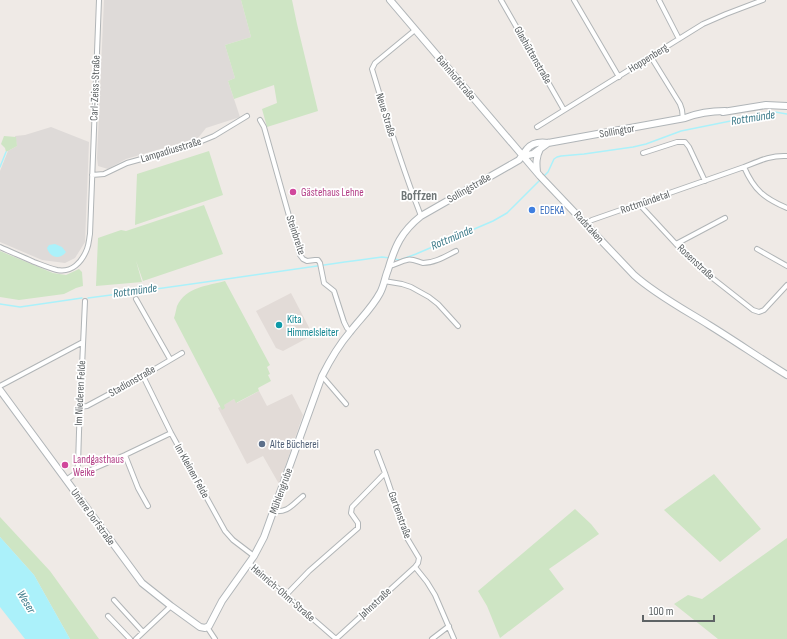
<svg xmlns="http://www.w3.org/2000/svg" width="787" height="639" viewBox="0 0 787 639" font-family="'Sofia Sans Condensed',sans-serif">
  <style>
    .industrial { fill: #dedad8 }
    .education { fill: #e2dbd7 }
    .green { fill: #cee5c4 }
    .water { fill: #abf1fa }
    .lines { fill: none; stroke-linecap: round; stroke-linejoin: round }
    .stream { stroke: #abf1fa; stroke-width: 1.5 }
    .street-casing { stroke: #b1b5b7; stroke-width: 6 }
    .secondary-casing { stroke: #b0b5b8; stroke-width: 8 }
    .street { stroke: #fff; stroke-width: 4 }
    .secondary { stroke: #fff; stroke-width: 6 }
    .hotel-dot { fill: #d1479c; stroke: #fff; stroke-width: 1.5 }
    .shop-dot { fill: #3f7fe0; stroke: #fff; stroke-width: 1.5 }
    .culture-dot { fill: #0f9aa8; stroke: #fff; stroke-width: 1.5 }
    .service-dot { fill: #5c6f8a; stroke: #fff; stroke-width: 1.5 }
    .labels { text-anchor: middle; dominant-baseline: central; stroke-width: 3.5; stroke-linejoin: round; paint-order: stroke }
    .street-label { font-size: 11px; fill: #5e6365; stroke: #fff }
    .hotel-label { font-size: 11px; fill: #b23c85; stroke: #fff; text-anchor: start }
    .shop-label { font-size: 11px; fill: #366cbe; stroke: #fff; text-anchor: start }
    .culture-label { font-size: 11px; fill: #0d838f; stroke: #fff; text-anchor: start }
    .service-label { font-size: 11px; fill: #4e5e75; stroke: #fff; text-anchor: start }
    .water-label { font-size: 12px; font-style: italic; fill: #3c7a89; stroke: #fff }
    .quarter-label { font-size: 13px; font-weight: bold; fill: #6f7677; stroke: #fff }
  </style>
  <rect width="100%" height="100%" fill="#efeae6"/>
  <!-- industrial -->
  <path class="industrial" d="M104 0H241L251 37 225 45 235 78 228 81 240 117 206 128 198 138 126 159 108 169 98 166 97 158Z
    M51 127 89 142 85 242 75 258 65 263 42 260 0 242V171L8 151 17 146 15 136 25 135Z"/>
  <!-- education -->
  <path class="education" d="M291 293 313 335 283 351 276 348 256 311Z
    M259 391 267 406 292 394 303 415 279 484 263 456 247 464 218 408 234 399 237 403Z"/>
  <!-- green -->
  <path class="green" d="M241 0H292L297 24 318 111 267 127 262 109 277 103 274 85 234 99 228 81 235 78 225 45 251 37Z
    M4 136 16 137 17 146 8 151 6 152 5 148 1 144Z
    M209 151 223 195 135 225 137 174Z
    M204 205 223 254 143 281 136 261 142 282 96 286 98 238 121 230 126 231Z
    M0 251 53 273 66 275 79 269 82 272 83 286 76 288 64 294 19 300 0 297Z
    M225 281 270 365 267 367 270 374 268 375 271 381 258 388 259 391 236 403 234 399 224 405 225 408 222 410 174 318C175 315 176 310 177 306 186 287 207 286 225 281Z
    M714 474 761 529 720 562 664 510Z
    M575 509 591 524 599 534 549 569 564 589 500 638 487 606 478 591Z
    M0 517 50 571 99 639H70L34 575 0 537Z
    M787 538V639H718L674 604 688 595 702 599Z"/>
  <!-- water -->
  <path class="water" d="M55 244 62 247 66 252C60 260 50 258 47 248L49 245Z
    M0 537 34 575 70 639H25L0 607Z"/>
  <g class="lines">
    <!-- stream -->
    <path class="stream" d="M0 167 6 152
      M543 177 548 172 554 159 557 157 561 156 584 154 633 147 646 144 681 131 775 112 787 114
      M394 259 400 260 416 254 493 221 507 213 540 180
      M88 298C186 286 284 270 382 257L390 258
      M0 304 20 307 82 298"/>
    <!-- street casing -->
    <g class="street-casing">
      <path id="street" d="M501 0 564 110
        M574 0 619 77
        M659 0 679 39
        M415 30 375 63 372 69C387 119 402 167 421 216
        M651 57 680 104 682 110 683 119
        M260 120 264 127 300 255 303 259 307 261 315 260H318L320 263 324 283 334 291 344 322 347 328 350 331
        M537 127 703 24 726 14 763 0
        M643 153 677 142H685L689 147 705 181
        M744 167C754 190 764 198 787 208
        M92 175 104 174 127 163 192 145 214 136 247 116
        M639 204 676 244 706 273 753 310 759 312 764 310 787 285
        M585 224 592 220 744 167C759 161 771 155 787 156
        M676 244 725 218
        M0 247C11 252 23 257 34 262 42 265 49 268 57 270 72 273 82 262 87 249 89 244 89 239 90 234L99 0
        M757 249 787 266
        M389 266C396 265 401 261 407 260 412 258 418 262 423 263 435 263 446 256 456 251
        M384 281 402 284 411 287 429 297 438 304 458 326
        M136 299 170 359
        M143 376 171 433 225 531 233 540 254 556
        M322 376 346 404
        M0 386 83 342
        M80 407 87 406 143 376 182 353
        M377 452 385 473 407 538 419 558 418 563 415 567 427 582 435 595 454 639
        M125 455 138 488 148 506
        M76 473 86 472 125 455 171 433
        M66 480 76 473 78 465 79 432 85 301
        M273 511C288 513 292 505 303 496
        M249 563 336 639
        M286 595 309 571 358 528V523L351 513 352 507 385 473
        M114 600 143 632
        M108 616 130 639
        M207 627 215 639
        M136 639 171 606
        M336 639 415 567
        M432 639 449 626"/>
    </g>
    <!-- secondary casing -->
    <g class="secondary-casing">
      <path id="secondary" d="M390 0 540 176 634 275C655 294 685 310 709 325 735 341 761 359 787 375
        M723 112 766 105 787 106
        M523 156 533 154 548 143
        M537 172C536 163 536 157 540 149
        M0 390 142 583 171 606 200 627 205 628 209 626 222 601 254 556 264 537 322 376C330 360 338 346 350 332 360 319 372 308 380 293 384 286 385 277 388 270 395 246 401 232 421 216L519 160C522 156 524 153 527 149 532 143 541 142 548 143L685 118C698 113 712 111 725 111"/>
    </g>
    <!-- street -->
    <use href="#street" class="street"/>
    <!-- secondary -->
    <use href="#secondary" class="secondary"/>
  </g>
  <!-- markers -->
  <g class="hotel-dot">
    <circle cx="293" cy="192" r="4"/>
    <circle cx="65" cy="465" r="4"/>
  </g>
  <circle class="shop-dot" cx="532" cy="210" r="4"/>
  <circle class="culture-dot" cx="279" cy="325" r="4"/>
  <circle class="service-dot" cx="262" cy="444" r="4"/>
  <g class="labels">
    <!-- street labels -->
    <g class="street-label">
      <text transform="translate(533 55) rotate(60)">Glashüttenstraße</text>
      <text transform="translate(648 58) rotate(-32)">Hoppenberg</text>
      <text transform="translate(456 78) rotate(50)">Bahnhofstraße</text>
      <text transform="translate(95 88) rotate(-88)">Carl-Zeiss-Straße</text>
      <text transform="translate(386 115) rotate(73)">Neue Straße</text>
      <text transform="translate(617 131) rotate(-10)">Sollingtor</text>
      <text transform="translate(171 150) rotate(-17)">Lampadiusstraße</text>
      <text transform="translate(469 188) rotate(-30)">Sollingstraße</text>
      <text transform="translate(645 202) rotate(-19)">Rottmündetal</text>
      <text transform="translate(589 227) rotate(48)">Radstaken</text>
      <text transform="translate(296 235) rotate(72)">Steinbreite</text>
      <text transform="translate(696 262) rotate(43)">Rosenstraße</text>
      <text transform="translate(132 381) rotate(-30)">Stadionstraße</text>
      <text transform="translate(80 393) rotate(-87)">Im Niederen Felde</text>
      <text transform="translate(192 471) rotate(61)">Im Kleinen Felde</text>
      <text transform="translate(281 491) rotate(-70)">Mühlengrube</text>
      <text transform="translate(400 515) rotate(70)">Gartenstraße</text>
      <text transform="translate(93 517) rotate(54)">Untere Dorfstraße</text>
      <text transform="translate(283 593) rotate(41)">Heinrich-Ohm-Straße</text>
      <text transform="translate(375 603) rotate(-43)">Jahnstraße</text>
    </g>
    <!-- hotel labels -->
    <g class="hotel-label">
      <text x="301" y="192">Gästehaus Lehne</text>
      <text x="73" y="459">Landgasthaus<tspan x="73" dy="13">Weike</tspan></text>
    </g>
    <!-- shop labels -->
    <g class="shop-label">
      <text x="540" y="210">EDEKA</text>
    </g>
    <!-- culture labels -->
    <g class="culture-label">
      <text x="287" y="319">Kita<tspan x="287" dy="13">Himmelsleiter</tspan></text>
    </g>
    <!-- service labels -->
    <g class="service-label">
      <text x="270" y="444">Alte Bücherei</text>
    </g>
    <!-- water labels -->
    <g class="water-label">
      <text transform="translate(753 118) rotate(-9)">Rottmünde</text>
      <text transform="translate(452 238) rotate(-23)">Rottmünde</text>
      <text transform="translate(135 291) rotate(-8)">Rottmünde</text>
      <text transform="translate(26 602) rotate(59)">Weser</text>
    </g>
    <!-- quarter labels -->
    <g class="quarter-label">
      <text x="419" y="196">Boffzen</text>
    </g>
  </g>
  <!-- scale -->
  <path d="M643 615v6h71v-6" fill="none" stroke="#5e6365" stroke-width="2"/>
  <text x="649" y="615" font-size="12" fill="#5e6365" stroke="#ffffff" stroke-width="3" paint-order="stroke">100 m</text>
</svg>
